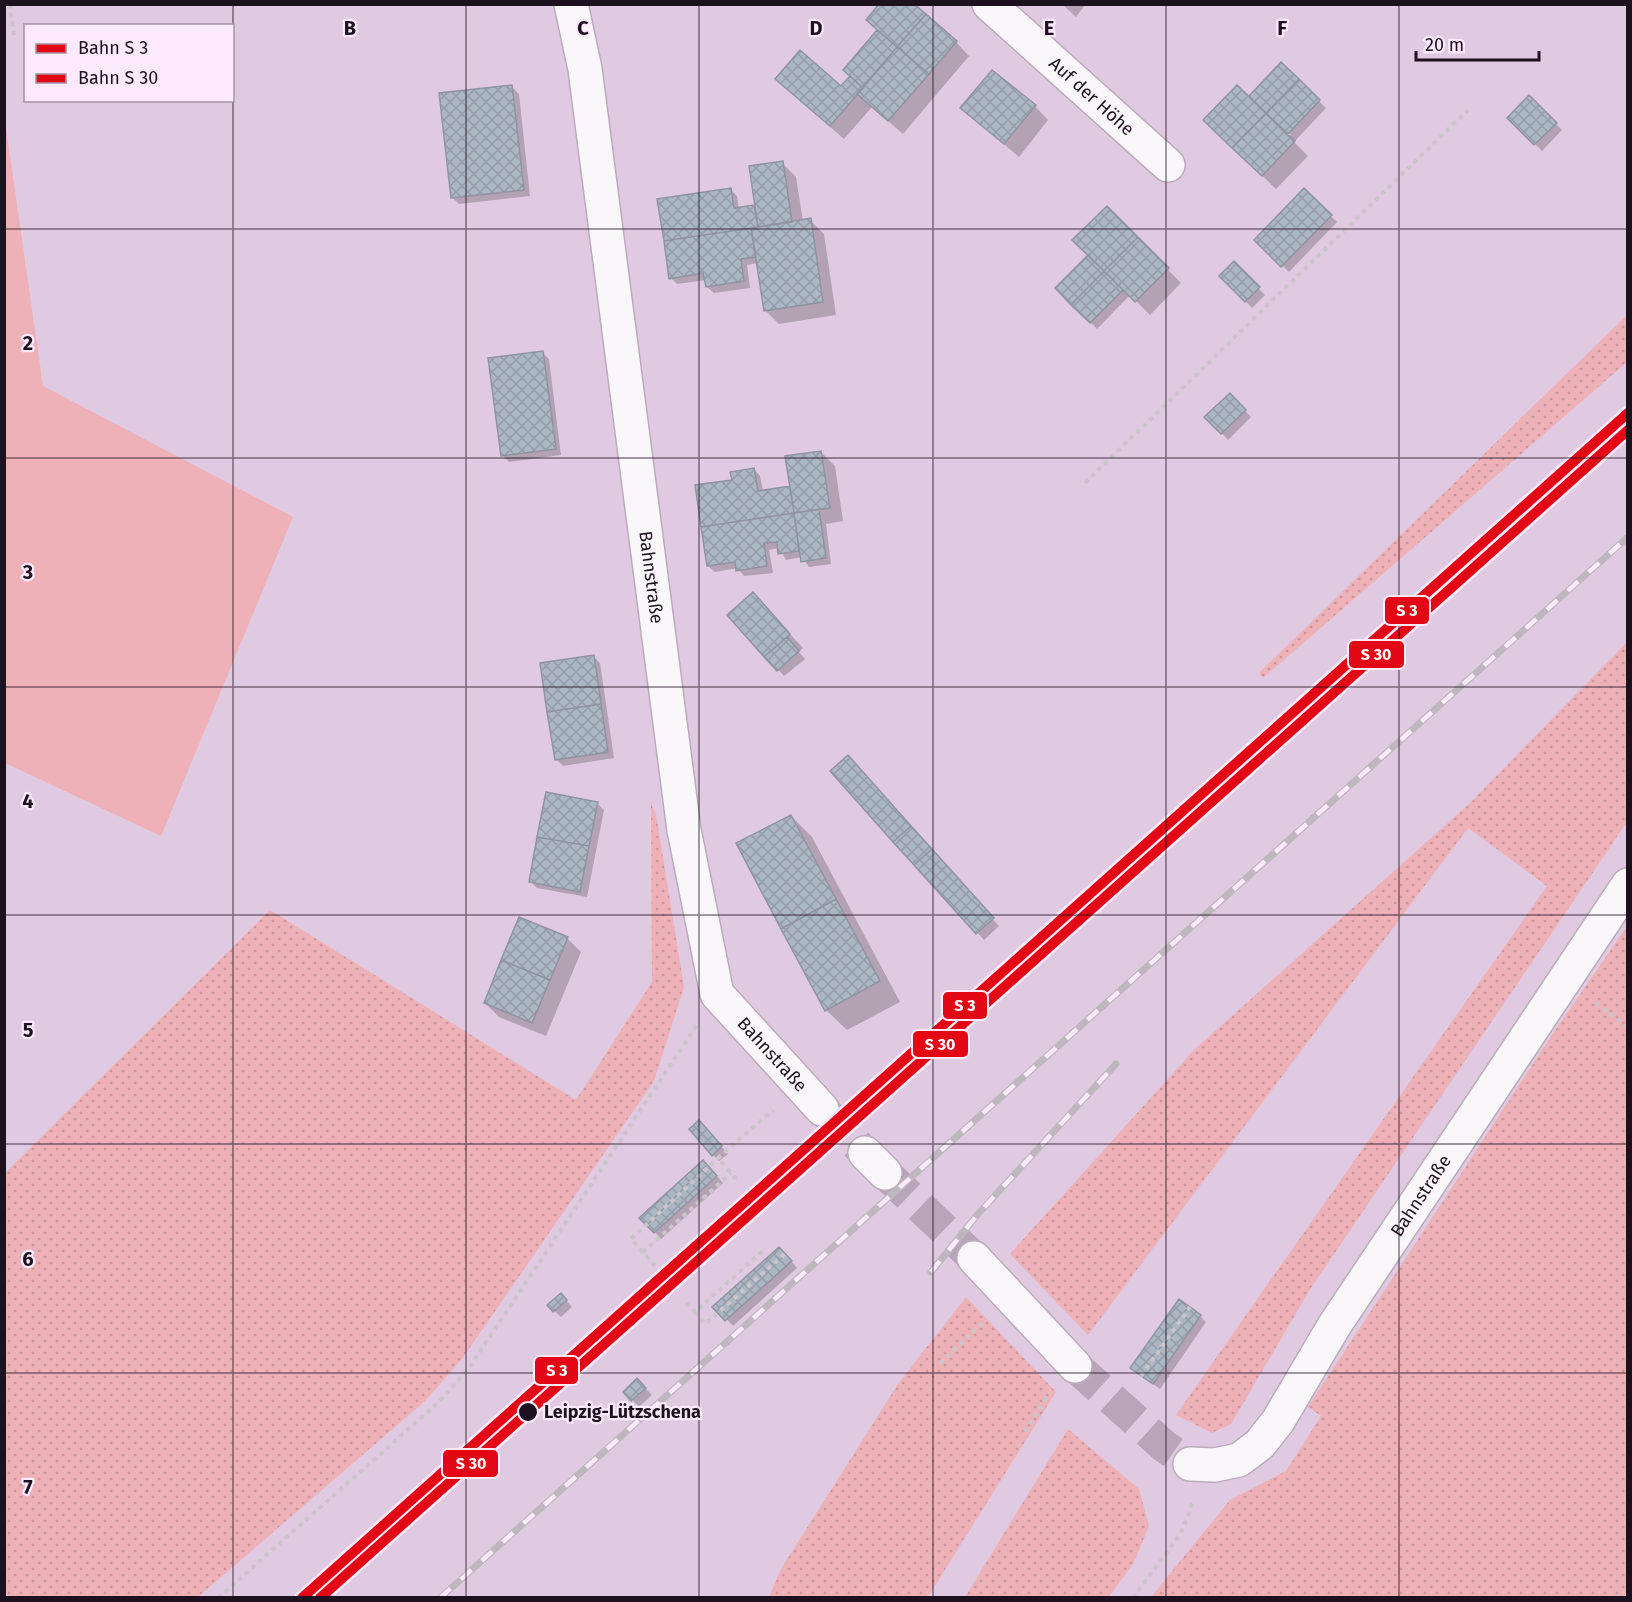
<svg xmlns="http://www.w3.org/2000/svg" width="1632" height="1602" viewBox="0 0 1632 1602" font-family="'Fira Sans',sans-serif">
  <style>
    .grass { fill: url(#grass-dots) }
    .green { fill: #edb1b7 }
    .shadow { fill: #0003 }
    .building { fill: url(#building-cross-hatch); stroke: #9194a0; stroke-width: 1.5 }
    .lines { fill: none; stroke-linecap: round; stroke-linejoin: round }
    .minor-tunnel { stroke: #b9a5ba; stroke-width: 33; stroke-dasharray: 33 16; stroke-linecap: butt }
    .minor-casing { stroke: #bcabbc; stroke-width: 36 }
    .path { stroke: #cbc5cb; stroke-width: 4; stroke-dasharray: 4.5 4.5; stroke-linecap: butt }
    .minor { stroke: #faf7fa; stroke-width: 33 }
    .rail-casing { stroke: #beb8be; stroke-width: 7 }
    .rail { stroke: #feeafe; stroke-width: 4.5; stroke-dasharray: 14; stroke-linecap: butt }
    .rail-1-casing { stroke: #feeafe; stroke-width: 15 }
    .rail-2-casing { stroke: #feeafe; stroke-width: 15 }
    .rail-1 { stroke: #e30614; stroke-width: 10 }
    .rail-2 { stroke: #e30614; stroke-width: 10 }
    .grid { fill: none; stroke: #1e111f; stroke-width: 1.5; stroke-opacity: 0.55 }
    .stop-dot { fill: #1e111f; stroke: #feeafe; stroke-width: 2 }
    .labels { text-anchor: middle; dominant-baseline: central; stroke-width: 4.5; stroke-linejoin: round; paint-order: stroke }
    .street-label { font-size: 18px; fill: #1e111f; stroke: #feeafe }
    .stop-label { font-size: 18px; font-weight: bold; fill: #1e111f; stroke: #feeafe; text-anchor: start }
    .grid-label { font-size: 20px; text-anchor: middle; font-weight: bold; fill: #1e111f; stroke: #feeafe; stroke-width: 4.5; stroke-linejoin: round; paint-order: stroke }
    .line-badge { stroke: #feeafe; stroke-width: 2 }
    .badge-label { font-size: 16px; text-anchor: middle; font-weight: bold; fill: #fff }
  </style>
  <defs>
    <pattern id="grass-dots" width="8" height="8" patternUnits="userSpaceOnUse" patternTransform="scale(1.5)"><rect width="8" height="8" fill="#edb1b7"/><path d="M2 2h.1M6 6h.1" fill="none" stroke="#cb979d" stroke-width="1.8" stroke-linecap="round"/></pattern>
    <pattern id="building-cross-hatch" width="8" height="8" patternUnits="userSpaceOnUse" patternTransform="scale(1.5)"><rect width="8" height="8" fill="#acb7c4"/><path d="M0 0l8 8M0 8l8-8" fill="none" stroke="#949ca8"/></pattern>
  </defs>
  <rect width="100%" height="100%" fill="#e0cae1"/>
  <!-- grass -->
  <path class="grass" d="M1627 315V362L1263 678 1259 673Z
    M1627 642V822L1311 1288 1231 1424 1212 1433 1176 1415 1547 886 1468 828 1088 1335 1010 1254 1194 1050 1469 804Z
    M651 803 656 814 684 987 654 1081 462 1359 425 1401 198 1597H5V1173L270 910 576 1100 652 982Z
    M1627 926V1597H1151L1230 1500 1286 1471 1321 1416 1308 1407 1548 1041Z
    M966 1297 1056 1392 928 1597H769L781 1569 898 1384Z
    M1068 1429 1139 1489 1149 1526 1134 1562 1109 1597H965Z"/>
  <!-- green -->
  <path class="green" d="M5 121 43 386 293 517 161 836 5 763Z"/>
  <!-- shadow -->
  <path class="shadow" d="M1062 4H1086L1076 17Z
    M879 31 956 42 969 56 903 134 872 107 844 139 791 93 841 88 851 77 845 70Z
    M1281 64 1326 108 1294 142 1308 156 1276 189 1219 134 1289 137 1291 135 1251 96Z
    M512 87 519 94 530 196 459 204 452 197Z
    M1529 98 1562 130 1542 151 1509 118Z
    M1035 106 1048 120 1019 157 962 108Z
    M782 163 796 177 803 221 810 220 824 234 836 315 779 324 765 310 758 263 747 265 750 288 714 293 707 287 706 280 677 284 671 278 730 189 737 196 739 209 754 207 757 210Z
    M1304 190 1337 222 1289 272 1256 240Z
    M1107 208 1181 283 1150 315 1130 295 1097 329 1057 288 1090 255Z
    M1234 263 1265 295 1252 308 1221 276Z
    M542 352 549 359 561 455 509 462 503 456Z
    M1230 395 1251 417 1228 440 1207 417Z
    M821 452 835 466 843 521 826 524 831 564 809 567 802 557 786 560 779 548 769 550 773 573 744 576 738 568 715 572 708 566 733 481 754 469 760 476 763 491 791 487Z
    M753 594 803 648 799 652 805 659 784 676 729 615Z
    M594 657 600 663 614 758 563 766 556 759Z
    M854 763 999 926 984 940 832 771Z
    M597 803 604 810 587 897 537 888 531 882Z
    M791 816 812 837 900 1002 847 1030 826 1010Z
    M567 938 581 952 546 1036 499 1017 485 1003Z
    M705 1128 728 1154 719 1161 713 1155Z
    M710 1168 723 1183 661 1239 655 1232Z
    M786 1255 797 1268 733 1326 715 1307Z
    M561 1295 572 1307 561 1317 549 1306Z
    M1200 1316 1206 1322 1160 1389 1132 1368Z
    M637 1380 652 1395 639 1407 625 1392Z"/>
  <!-- building -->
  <path class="building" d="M879 4H914L926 14 897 47 866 20Z
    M926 14 957 41 929 74 897 47Z
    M877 30 897 47 863 88 843 70Z
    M897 47 929 74 888 121 857 94Z
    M800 50 841 86 850 76 863 88 830 126 775 79Z
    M1281 62 1299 79 1266 113 1249 96Z
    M992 70 1036 105 1004 144 960 108Z
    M1299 79 1320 100 1288 134 1266 113Z
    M512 85 524 190 451 198 439 93Z
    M1237 85 1266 113 1232 148 1203 120Z
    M1529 95 1557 123 1534 145 1507 118Z
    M1266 113 1295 141 1262 176 1232 148Z
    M783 161 792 222 758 227 749 166Z
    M731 188 734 208 754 205 758 227 664 241 657 199Z
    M1304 188 1332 215 1281 267 1254 240Z
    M1107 206 1138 237 1104 271 1072 240Z
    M811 218 823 302 764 311 751 228Z
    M751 228 756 257 741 259 744 281 706 287 703 273 669 279 664 241Z
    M1138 237 1169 268 1135 302 1104 271Z
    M1088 255 1104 271 1071 305 1055 288Z
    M1234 261 1260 287 1245 302 1219 276Z
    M1104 271 1123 290 1090 323 1071 305Z
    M543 351 556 449 501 456 488 358Z
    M1230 393 1246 410 1221 434 1204 417Z
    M821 451 830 508 794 513 785 456Z
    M754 468 758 491 790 486 794 513 701 527 695 485 732 480 730 472Z
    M819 509 826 558 801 562 794 513Z
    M794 513 799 551 778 554 777 542 764 543 767 566 736 571 735 562 707 566 701 527Z
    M753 592 790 634 764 657 727 615Z
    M787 637 799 651 777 671 764 657Z
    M594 655 601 704 547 712 540 663Z
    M601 704 608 752 555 760 547 712Z
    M848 755 911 826 893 842 830 771Z
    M546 792 598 802 589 846 537 837Z
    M791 815 836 899 781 929 736 843Z
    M911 826 932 849 914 865 893 842Z
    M537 837 589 846 580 892 529 882Z
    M932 849 994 918 976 934 914 865Z
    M836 899 880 981 825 1011 781 929Z
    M519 917 568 937 550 980 501 960Z
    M501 960 550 980 532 1023 484 1003Z
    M699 1120 722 1146 712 1156 689 1129Z
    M703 1160 717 1176 654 1233 639 1218Z
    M779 1247 792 1261 725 1321 712 1307Z
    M561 1293 567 1300 553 1312 547 1305Z
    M1179 1299 1201 1315 1153 1384 1130 1368Z
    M637 1378 646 1388 631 1401 623 1392Z"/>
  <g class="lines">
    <!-- minor-tunnel -->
    <path class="minor-tunnel" d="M822 1109 865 1153
      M885 1173 974 1258
      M1075 1366 1164 1446 1190 1464"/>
    <!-- minor casing -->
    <g class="minor-casing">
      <g id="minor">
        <path id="s1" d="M571 4 585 69 684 830 717 994 822 1109"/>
        <path id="s2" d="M989 4 1168 165"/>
        <path d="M865 1153 885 1173"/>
        <path d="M974 1258 1075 1366"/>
        <path id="s3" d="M1190 1464 1215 1465 1239 1460 1260 1444 1278 1421 1334 1326 1628 885"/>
      </g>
    </g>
    <!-- path -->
    <path class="path" d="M10 4 14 36
      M1085 483 1468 110
      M1596 1003 1628 1027
      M736 1179 718 1158 773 1110
      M643 1252 631 1239 718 1158
      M655 1266 643 1252 731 1173
      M686 1303 695 1312 766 1248
      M695 1312 705 1324 785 1254
      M940 1363 984 1322
      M1141 1376 1190 1307
      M1025 1432 1049 1393
      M218 1598 438 1403 467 1371 697 1025
      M1133 1598 1181 1533 1193 1502"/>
    <!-- minor -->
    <use href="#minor" class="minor"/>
    <!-- rail casing -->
    <g class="rail-casing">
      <path id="rail" d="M931 1272 978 1214 1116 1064
        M440 1598 1628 537"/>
    </g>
    <!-- rail -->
    <use href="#rail" class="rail"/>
    <!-- rail-1 casing -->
    <g class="rail-1-casing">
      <path id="rail-1" d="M302 1598 1628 413"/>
    </g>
    <!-- rail-2 casing -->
    <g class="rail-2-casing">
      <path id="rail-2" d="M320 1598 1628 430"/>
    </g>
    <!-- rail-1 -->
    <use href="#rail-1" class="rail-1"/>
    <!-- rail-2 -->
    <use href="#rail-2" class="rail-2"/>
  </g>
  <!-- grid -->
  <path class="grid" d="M233 4V1598M466 4V1598M699 4V1598M933 4V1598M1166 4V1598M1399 4V1598M4 229H1628M4 458H1628M4 687H1628M4 915H1628M4 1144H1628M4 1373H1628"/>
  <!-- markers -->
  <circle class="stop-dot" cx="528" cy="1412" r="10"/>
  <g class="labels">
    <!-- street labels -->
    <g class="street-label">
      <text stroke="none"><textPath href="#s2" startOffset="138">Auf der Höhe</textPath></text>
      <text stroke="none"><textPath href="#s1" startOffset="579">Bahnstraße</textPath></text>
      <text stroke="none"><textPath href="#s1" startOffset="1083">Bahnstraße</textPath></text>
      <text stroke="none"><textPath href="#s3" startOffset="372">Bahnstraße</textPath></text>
    </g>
    <!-- stop labels -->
    <g class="stop-label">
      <text x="544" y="1412">Leipzig-Lützschena</text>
    </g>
  </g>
  <g class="grid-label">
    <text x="350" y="35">B</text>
    <text x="583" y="35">C</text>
    <text x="816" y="35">D</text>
    <text x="1049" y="35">E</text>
    <text x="1282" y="35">F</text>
    <text x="28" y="350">2</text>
    <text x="28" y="579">3</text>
    <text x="28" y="808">4</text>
    <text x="28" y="1037">5</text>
    <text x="28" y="1266">6</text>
    <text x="28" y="1494">7</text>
  </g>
  <g class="line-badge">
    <rect x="1384" y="596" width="46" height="29" rx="6" fill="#e30614"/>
    <rect x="1348" y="640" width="57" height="29" rx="6" fill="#e30614"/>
    <rect x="942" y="991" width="46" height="29" rx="6" fill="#e30614"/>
    <rect x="912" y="1030" width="57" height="28" rx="6" fill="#e30614"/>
    <rect x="534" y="1356" width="45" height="29" rx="6" fill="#e30614"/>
    <rect x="442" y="1449" width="57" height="29" rx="6" fill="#e30614"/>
  </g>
  <g class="badge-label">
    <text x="1407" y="616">S 3</text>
    <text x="1376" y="660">S 30</text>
    <text x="965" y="1011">S 3</text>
    <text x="940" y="1050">S 30</text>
    <text x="557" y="1376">S 3</text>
    <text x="471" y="1469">S 30</text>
  </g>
  <!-- border -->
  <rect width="1632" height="1602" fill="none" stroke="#1e111f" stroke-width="12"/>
  <!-- legend -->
  <rect x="24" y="24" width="210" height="78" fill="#feeafe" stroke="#a493a5" stroke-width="1.5"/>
  <rect x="36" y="44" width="30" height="9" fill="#e30614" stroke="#a493a5" stroke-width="1.5"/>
  <text x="78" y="54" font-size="18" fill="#1e111f">Bahn S 3</text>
  <rect x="36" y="74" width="30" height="9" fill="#e30614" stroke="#a493a5" stroke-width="1.5"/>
  <text x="78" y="84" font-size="18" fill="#1e111f">Bahn S 30</text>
  <!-- scale -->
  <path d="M1416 51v9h123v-9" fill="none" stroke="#1e111f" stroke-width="3"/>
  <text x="1425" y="51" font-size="18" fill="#1e111f" stroke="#feeafe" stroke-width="4.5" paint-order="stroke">20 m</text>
</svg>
